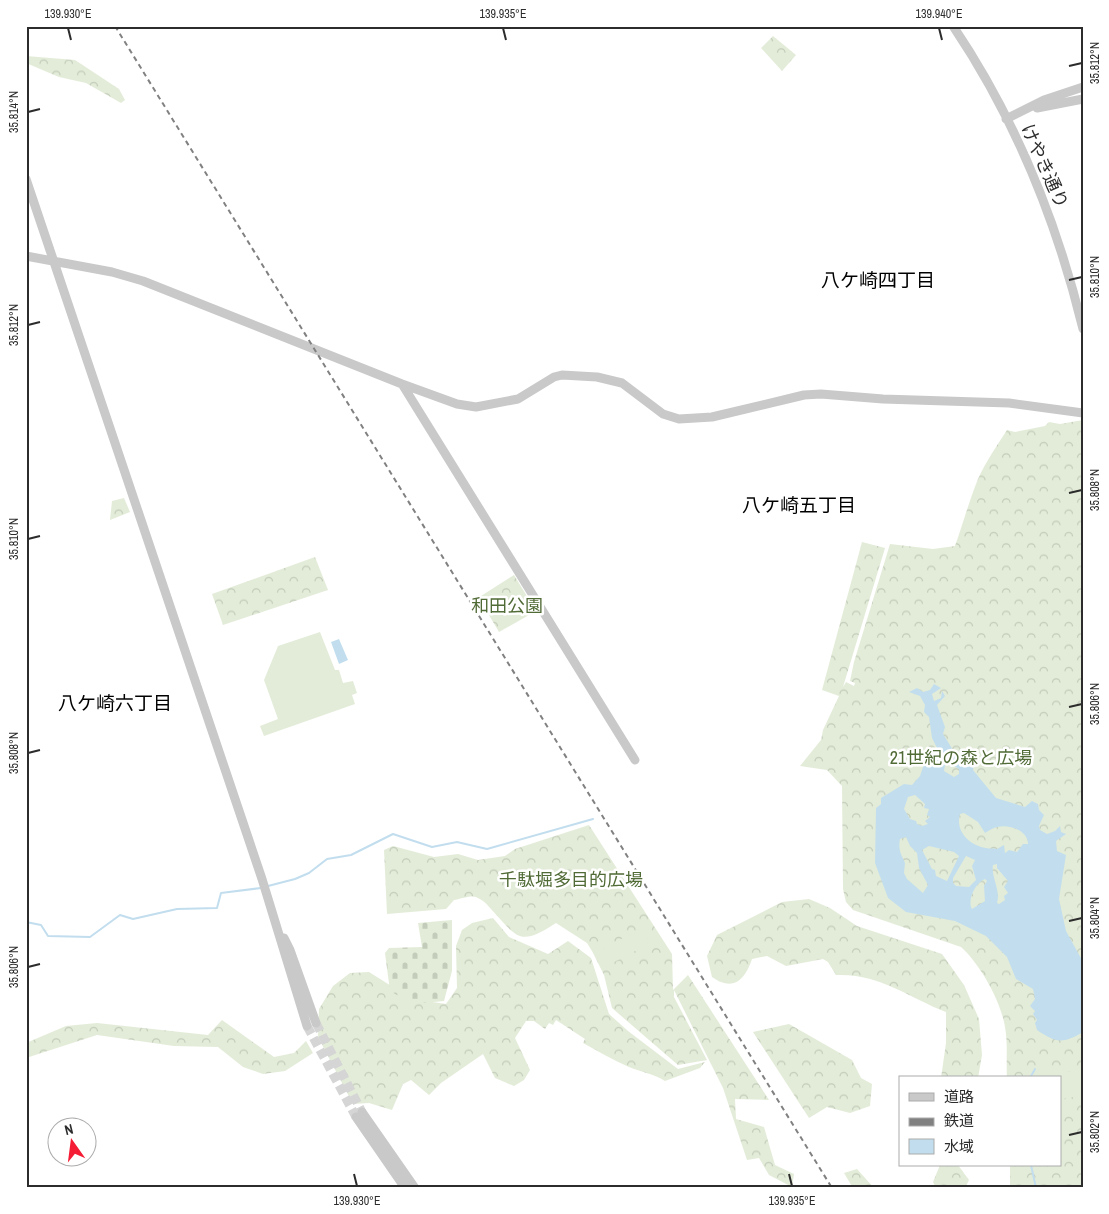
<svg xmlns="http://www.w3.org/2000/svg" width="1109" height="1214" viewBox="0 0 1109 1214" font-family="'Archivo Narrow','Noto Sans JP',sans-serif">
  <style>
    .forest { fill: url(#forest-crowns) }
    .cemetery { fill: url(#cemetery-stones) }
    .garden { fill: #e3ecd8 }
    .water { fill: #c2deee; fill-rule: evenodd }
    .lines { fill: none; stroke-linecap: round; stroke-linejoin: round }
    .stream { stroke: #c2deee; stroke-width: 2 }
    .tertiary-tunnel { stroke: #d5d5d5; stroke-width: 9; stroke-dasharray: 9 4.5; stroke-linecap: butt }
    .tertiary { stroke: #c9c9c9; stroke-width: 9 }
    .rail { stroke: #818181; stroke-width: 2; stroke-dasharray: 5 4; stroke-linecap: butt }
    .ticks { fill: none; stroke: #2c2c2c; stroke-width: 2 }
    .labels { text-anchor: middle; dominant-baseline: central; stroke-width: 5; stroke-linejoin: round; paint-order: stroke }
    .street-label { font-size: 18px; fill: #2c2c2c; stroke: #fff }
    .park-label { font-size: 18px; fill: #516b36; stroke: #fff }
    .neighbourhood-label { font-size: 19px; fill: #000; stroke: #fff }
    .neatline { fill: none; stroke: #2c2c2c; stroke-width: 2 }
    .ticks-label { font-size: 12px; text-anchor: middle; fill: #2c2c2c }
  </style>
  <defs>
    <pattern id="forest-crowns" width="20" height="18" patternUnits="userSpaceOnUse" patternTransform="scale(1.25)"><rect width="20" height="18" fill="#e3ecd8"/><path d="M2 6a3 3 0 1 1 6 0M12 15a3 3 0 1 1 6 0" fill="none" stroke="#c3cbba"/></pattern>
    <pattern id="cemetery-stones" width="16" height="16" patternUnits="userSpaceOnUse" patternTransform="scale(1.25)"><rect width="16" height="16" fill="#e3ecd8"/><path d="M2 7V4a2 2 0 0 1 4 0v3zM10 15v-3a2 2 0 0 1 4 0v3z" fill="#c3cbba"/></pattern>
  </defs>
  <rect width="100%" height="100%" fill="#fff"/>
  <!-- forest -->
  <path class="forest" d="M773 36 796 55 782 71 761 48Z
    M26 56 75 60 119 89 125 100 121 103 86 83 59 77 26 63Z
    M1083 420V1188H1010V1165H1060V1078H1007C1006 1061 1008 1043 1005 1027 1001 1001 980 964 961 947L853 910 846 902 843 889 842 786 827 770 800 766 821 740 823 730 839 696 822 690 862 542 885 548 843 687 846 682 854 686 855 683 850 681 854 662 890 544 933 549 955 546C963 524 969 501 978 479 985 463 998 444 1007 430L1015 432 1045 426 1049 422 1060 424Z
    M124 498 130 512 110 520 112 501Z
    M315 557 328 590 223 625 212 594Z
    M514 575 536 611 499 632 480 600 481 596Z
    M589 825 672 954 673 990 688 975 769 1100 735 1099 736 1119 764 1127 775 1165 794 1174 792 1187 769 1175 759 1158 747 1160 723 1088 674 990V997L707 1060 678 1065 612 1008 604 975 592 951 587 943 556 923C519 947 518 938 491 909 487 904 483 900 476 897 470 895 460 899 454 900L446 909 387 914 384 850 393 846 434 857 458 854 478 860 505 856 515 849Z
    M809 899 830 908 857 926 942 954 964 985 979 1019 982 1055 978 1078H941L946 1043V1012C908 997 879 973 836 975L828 962 823 959 786 966 767 956 752 959C745 980 733 992 712 977L707 956 717 935 782 902Z
    M493 918 509 937 548 954 568 941 591 958 609 1014 628 1031 678 1069 705 1062 700 1068 665 1081C654 1074 641 1072 629 1067 613 1060 598 1051 583 1043L585 1039 556 1020 553 1025 549 1023 545 1029 534 1021H526L515 1038 530 1070 524 1080 514 1086 495 1078 483 1054 441 1083 429 1095 411 1080 403 1084 392 1110 369 1103 353 1104 318 1037 319 1009 333 986 350 973 369 972 412 999 446 1004 457 988 456 946 462 930 472 923Z
    M222 1020 274 1057 294 1053 306 1041 313 1053 285 1071 263 1074 243 1067 218 1047 174 1046 97 1035 26 1058V1043L66 1026 97 1023 208 1035Z
    M789 1024 852 1060 861 1078 872 1084 870 1106 850 1113 827 1107 809 1118 753 1032Z
    M940 1165H958L969 1180 965 1188H936L933 1182Z
    M857 1169 874 1188H853L844 1173Z"/>
  <!-- cemetery -->
  <path class="cemetery" d="M452 920V971L444 1001 413 1004 390 991 385 953 389 948 422 947 418 923Z"/>
  <!-- garden -->
  <path class="garden" d="M320 632 335 670H339L343 683 353 681 357 693 352 695 355 704 264 736 260 726 278 719 264 680 278 646Z
    M642 928 650 943 603 968 595 953Z
    M1083 1068V1087L1080 1090 1081 1096 1060 1099V1078H1034L1038 1070 1070 1072Z"/>
  <!-- water -->
  <path class="water" d="M339 639 348 660 339 664 331 642Z
    M934 684 941 688 932 694 934 701 941 698 942 691 945 696 937 705 945 727 943 734 953 750 961 754 968 764 975 760 973 770 996 798 1025 807 1032 801 1038 804 1039 810 1044 815 1039 826 1040 830 1047 834 1055 831 1060 826 1061 832 1066 834 1056 841 1057 851 1066 855 1059 899 1066 931 1083 962V1032C1063 1044 1056 1043 1037 1030L1035 1023 1037 1020 1033 1014 1035 1011 1030 1006 1035 999 1033 989 1016 979 1007 957 986 936 955 921 906 912 888 898 875 863 876 808 881 804V798L904 784 912 785 920 776 924 764 932 761 937 748 932 738 929 717 924 712 925 705 920 696 909 692 917 688 923 692 930 690ZM949 763 959 769V774L954 777 944 771 945 765ZM915 795 925 804 924 808 929 809 927 815 930 817 925 821 928 824 922 826 917 824 916 821 910 819 904 809 908 797ZM964 813 978 822 985 833C987 832 989 830 992 829 1004 822 1028 829 1028 844H1023L1017 852 1009 850 1005 853 1004 845 997 849C993 848 990 849 986 848 969 845 955 831 960 814ZM906 837 910 846 917 853 919 868 928 885 923 893 907 879 904 873 905 863C901 854 898 850 900 839ZM929 846 954 852 959 856 947 881 936 876 935 870 932 869 922 850ZM966 856 975 860 972 866 976 880 969 887 956 886 953 883V878ZM997 864V868L1008 881 1004 887 1008 893 1004 896 1005 900 999 904 997 903C1001 890 991 878 993 865ZM985 879 987 881 984 886 985 901 972 909C967 900 975 883 985 879Z"/>
  <g class="lines">
    <!-- stream -->
    <path class="stream" d="M268 886 295 879 309 873 327 859 351 855 393 834 432 847 457 842 487 849 593 819
      M26 922 41 925 48 936 90 937 120 915 133 919 177 909 217 908 221 893 261 888
      M1030 1078 1035 1069
      M1031 1165 1036 1188"/>
    <!-- tertiary-tunnel -->
    <path class="tertiary-tunnel" d="M316 1023 362 1112
      M307 1026 356 1117"/>
    <!-- tertiary -->
    <path class="tertiary" d="M953 26C1015 118 1057 222 1083 329
      M1037 108 1083 99
      M1006 119 1044 100 1083 87
      M26 179 262 879 307 1026
      M26 256 112 272 143 281 402 384 457 404 476 407 518 399 554 377 562 375 597 377 622 383 663 414 679 419 712 417 804 395 821 394 883 399 1009 403 1083 413
      M402 384 635 760
      M284 938 290 950 316 1023
      M362 1112 415 1188
      M356 1117 405 1188"/>
    <!-- rail -->
    <path class="rail" d="M115 26 832 1188"/>
  </g>
  <!-- ticks -->
  <path class="ticks" d="M68 28 71 40M503 28 506 40M939 28 942 40M1069 66 1082 63M28 112 40 109M1069 280 1082 277M28 325 40 322M1069 493 1082 490M28 539 40 536M1069 707 1082 704M28 753 40 750M1069 921 1082 918M28 967 40 964M1069 1135 1082 1132M354 1174 357 1186M789 1174 792 1186"/>
  <g class="labels">
    <!-- street labels -->
    <g class="street-label">
      <text transform="translate(1045 166) rotate(66)">けやき通り</text>
    </g>
    <!-- park labels -->
    <g class="park-label">
      <text x="507" y="605">和田公園</text>
      <text x="961" y="757">21世紀の森と広場</text>
      <text x="571" y="879">千駄堀多目的広場</text>
    </g>
    <!-- neighbourhood labels -->
    <g class="neighbourhood-label">
      <text x="878" y="280">八ケ崎四丁目</text>
      <text x="799" y="505">八ケ崎五丁目</text>
      <text x="115" y="703">八ケ崎六丁目</text>
    </g>
  </g>
  <!-- border -->
  <rect width="1109" height="1214" fill="none" stroke="#ffffff" stroke-width="55"/>
  <!-- legend -->
  <rect x="899" y="1076" width="162" height="90" fill="#ffffff" stroke="#ababab"/>
  <rect x="909" y="1093" width="25" height="8" fill="#c9c9c9" stroke="#ababab"/>
  <text x="944" y="1102" font-size="15" fill="#2c2c2c">道路</text>
  <rect x="909" y="1118" width="25" height="8" fill="#818181" stroke="#ababab"/>
  <text x="944" y="1126" font-size="15" fill="#2c2c2c">鉄道</text>
  <rect x="909" y="1139" width="25" height="15" fill="#c2deee" stroke="#ababab"/>
  <text x="944" y="1152" font-size="15" fill="#2c2c2c">水域</text>
  <!-- north arrow -->
  <g transform="translate(72 1142) rotate(346)"><circle r="24" fill="#ffffff" stroke="#ababab"/>
  <path d="M0-4L9 19L0 12L-9 19Z" fill="#f41d35"/>
  <text y="-8" font-size="14" font-weight="bold" text-anchor="middle" fill="#2c2c2c">N</text>
  </g>
  <rect x="28" y="28" width="1054" height="1158" class="neatline"/>
  <g class="ticks-label">
    <text x="68" y="18">139.930°E</text>
    <text x="503" y="18">139.935°E</text>
    <text x="939" y="18">139.940°E</text>
    <text transform="translate(1095 63) rotate(-90)" y="4">35.812°N</text>
    <text transform="translate(14 112) rotate(-90)" y="4">35.814°N</text>
    <text transform="translate(1095 277) rotate(-90)" y="4">35.810°N</text>
    <text transform="translate(14 325) rotate(-90)" y="4">35.812°N</text>
    <text transform="translate(1095 490) rotate(-90)" y="4">35.808°N</text>
    <text transform="translate(14 539) rotate(-90)" y="4">35.810°N</text>
    <text transform="translate(1095 704) rotate(-90)" y="4">35.806°N</text>
    <text transform="translate(14 753) rotate(-90)" y="4">35.808°N</text>
    <text transform="translate(1095 918) rotate(-90)" y="4">35.804°N</text>
    <text transform="translate(14 967) rotate(-90)" y="4">35.806°N</text>
    <text transform="translate(1095 1132) rotate(-90)" y="4">35.802°N</text>
    <text x="357" y="1205">139.930°E</text>
    <text x="792" y="1205">139.935°E</text>
  </g>
</svg>
